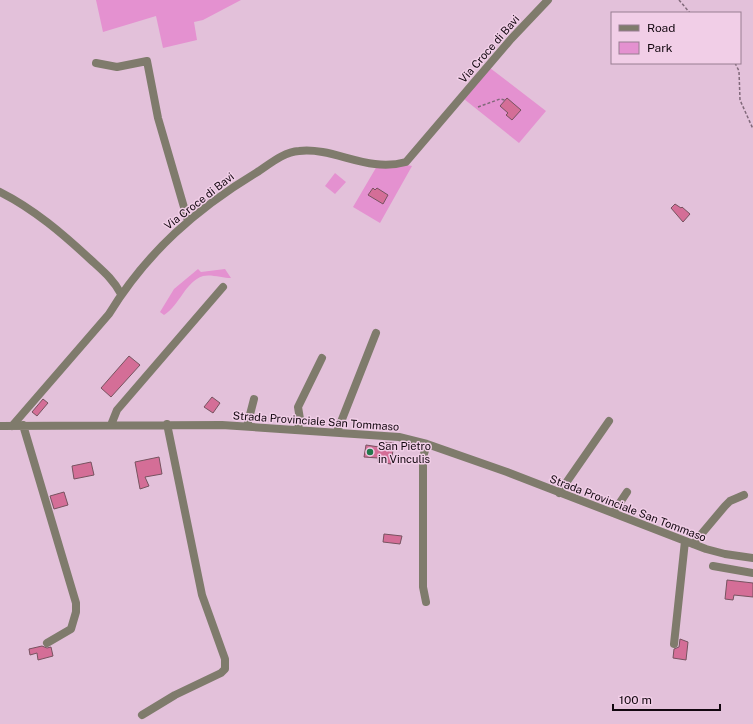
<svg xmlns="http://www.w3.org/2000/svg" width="753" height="724" viewBox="0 0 753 724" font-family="'Public Sans',sans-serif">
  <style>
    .green { fill: #e491d0 }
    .building { fill: #d46e97; stroke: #775360 }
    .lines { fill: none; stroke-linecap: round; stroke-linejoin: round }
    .path { stroke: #81697a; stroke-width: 1.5; stroke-dasharray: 3 2; stroke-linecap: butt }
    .minor { stroke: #7f7b6c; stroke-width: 8 }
    .poi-dot { fill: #22784c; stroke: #f1cee7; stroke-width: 1.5 }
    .labels { text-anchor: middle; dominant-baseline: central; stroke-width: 3; stroke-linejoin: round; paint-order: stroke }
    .street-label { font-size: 11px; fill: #12070f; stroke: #f1cee7 }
    .poi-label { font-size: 11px; fill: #12070f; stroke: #f1cee7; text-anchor: start }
  </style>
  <rect width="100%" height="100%" fill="#e3c1da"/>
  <!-- green -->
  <path class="green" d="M96 0H241L203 20 194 22 197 40 163 48 156 16 103 32Z
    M490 68 546 111 519 143 464 99Z
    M407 165 412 166 380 223 353 207 377 166Z
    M335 173 346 182 335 194 325 186Z
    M198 269 201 272 225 269 231 278C223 278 211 274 203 276 185 282 180 305 164 315L160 312 174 289Z"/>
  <!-- building -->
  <path class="building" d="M507 98 521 110 512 120 506 115 508 113 500 106Z
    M373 188 375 190 377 188 388 195 383 204 368 195Z
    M675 204 681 208 682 207 690 214 683 222 671 208Z
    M129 356 140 365 111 397 101 388Z
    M212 397 220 403 213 413 204 407Z
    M43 399 48 403 37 416 32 412Z
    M380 442 394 443 391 464 378 462V458L364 457 366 445 379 447Z
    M159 457 162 474 145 477 149 486 140 489 135 462Z
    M91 462 94 475 74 479 72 466Z
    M64 492 68 505 54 509 50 496Z
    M384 534 402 536 400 544 383 542Z
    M727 580 753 583V597L734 595 733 600 725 599Z
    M680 639 688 642 686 660 673 658 674 649 679 647Z
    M42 646 47 648 51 647 53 656 38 660 37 653 30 655 29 649Z"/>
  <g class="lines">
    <!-- path -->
    <path class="path" d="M679 0 690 13
      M735 63 739 71 740 100 753 129
      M478 107 500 99 505 100"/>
    <!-- minor -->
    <path class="minor" d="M96 63 117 67 147 61 158 118 188 221
      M0 192C34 209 63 234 91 260 103 271 114 280 121 294
      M23 425 76 603V612L71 629 47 643
      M111 425 117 410 223 287
      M0 426 222 425 399 437 427 444 507 472 706 549 725 554 753 558
      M12 426 109 314C147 252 197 208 259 171 271 163 284 152 299 151 335 147 367 173 406 162L511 39 548 0
      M247 426 254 399
      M298 429 300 419 298 407 322 358
      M337 432 376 333
      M559 493 609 421
      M613 513 627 492
      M693 544 725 506 730 501 744 495
      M713 566 753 573
      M426 602 423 587V457L427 444
      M674 644 685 541
      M142 715 175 695 221 673 225 669V659L202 595 167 424"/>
  </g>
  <!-- markers -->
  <circle class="poi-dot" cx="370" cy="452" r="4"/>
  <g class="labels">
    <!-- street labels -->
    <g class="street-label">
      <text transform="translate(489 49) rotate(-49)">Via Croce di Bavi</text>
      <text transform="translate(199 201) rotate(-38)">Via Croce di Bavi</text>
      <text transform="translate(316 421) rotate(4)">Strada Provinciale San Tommaso</text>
      <text transform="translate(628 508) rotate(21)">Strada Provinciale San Tommaso</text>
    </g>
    <!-- poi labels -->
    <g class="poi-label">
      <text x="378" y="446">San Pietro<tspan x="378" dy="13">in Vinculis</tspan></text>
    </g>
  </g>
  <!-- legend -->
  <rect x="611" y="12" width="130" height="52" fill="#f1cee7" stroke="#987e91"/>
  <rect x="619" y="25" width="20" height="6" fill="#7f7b6c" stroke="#987e91"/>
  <text x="647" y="32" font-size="12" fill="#12070f">Road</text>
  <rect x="619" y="42" width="20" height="12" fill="#e491d0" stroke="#987e91"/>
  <text x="647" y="52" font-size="12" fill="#12070f">Park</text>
  <!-- scale -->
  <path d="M613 704v6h107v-6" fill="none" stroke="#12070f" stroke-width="2"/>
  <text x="619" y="704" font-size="12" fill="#12070f" stroke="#f1cee7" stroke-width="3" paint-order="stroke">100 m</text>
</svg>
